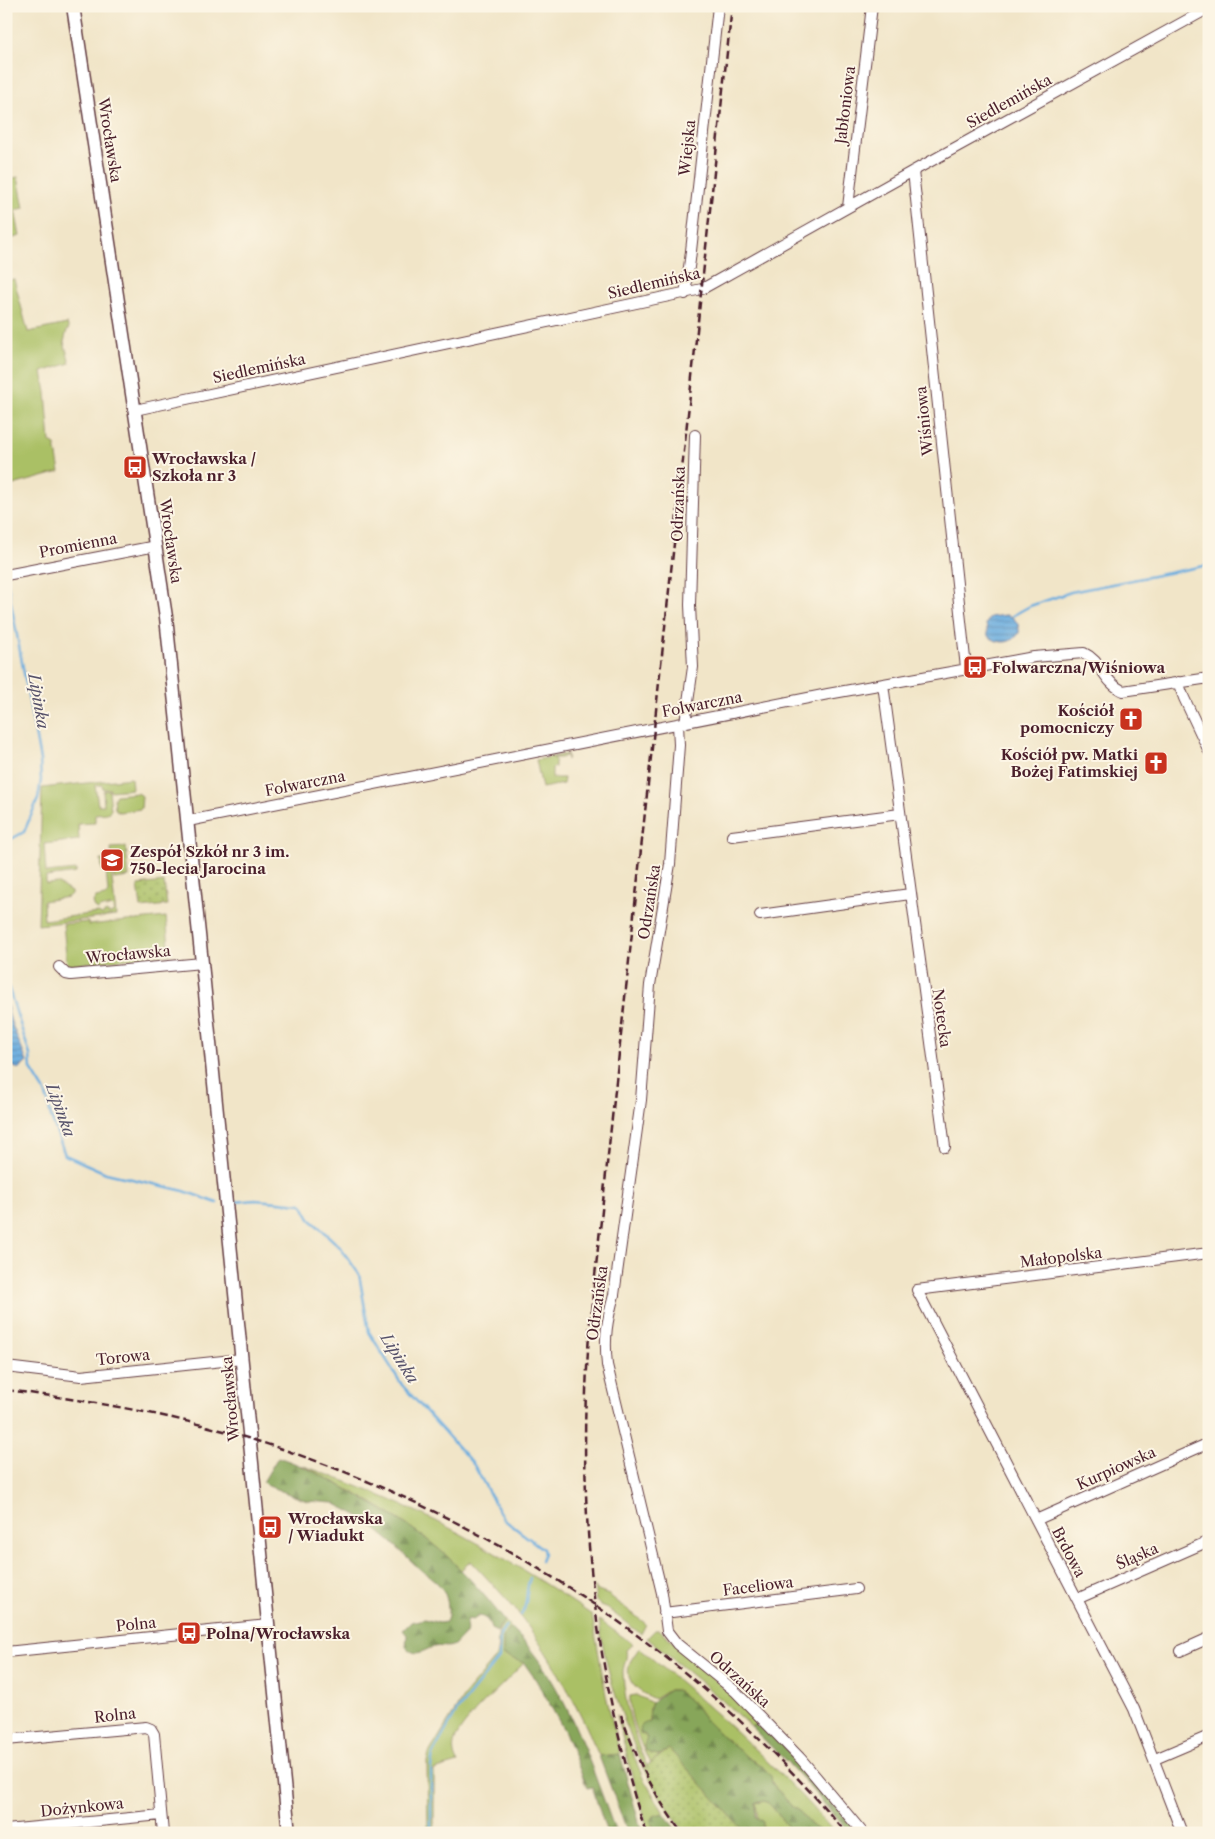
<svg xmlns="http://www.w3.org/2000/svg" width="1215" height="1839" viewBox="0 0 1215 1839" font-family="'Libre Caslon Text',serif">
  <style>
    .grass { fill: #aac065; stroke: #7a7048 }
    .forest { fill: url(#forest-firs); stroke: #686242 }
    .park { fill: url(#park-dots); stroke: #7a7048 }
    .water { fill: url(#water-rules); stroke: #5a6685 }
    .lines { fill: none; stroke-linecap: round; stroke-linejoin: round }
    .stream { stroke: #6baddf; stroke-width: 2.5 }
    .minor-casing { stroke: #633d43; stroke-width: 12 }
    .major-casing { stroke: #633d43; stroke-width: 15 }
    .minor { stroke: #fff; stroke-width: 10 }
    .major { stroke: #fff; stroke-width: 12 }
    .rail { stroke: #4a1f2b; stroke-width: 2.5; stroke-dasharray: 8 4; stroke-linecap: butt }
    .labels { text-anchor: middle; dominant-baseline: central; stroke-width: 4; stroke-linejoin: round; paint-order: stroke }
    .street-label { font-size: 15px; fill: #4a1f2b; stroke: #fcf5e5 }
    .poi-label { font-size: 15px; font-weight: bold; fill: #4a1f2b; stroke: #fcf5e5; text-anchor: start }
    .water-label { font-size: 16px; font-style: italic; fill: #56516a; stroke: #fcf5e5 }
  </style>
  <defs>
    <pattern id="forest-firs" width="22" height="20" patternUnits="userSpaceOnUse" patternTransform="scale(1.25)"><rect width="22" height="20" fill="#87a65a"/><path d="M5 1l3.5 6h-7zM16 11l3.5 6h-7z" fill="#70874b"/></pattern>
    <pattern id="park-dots" width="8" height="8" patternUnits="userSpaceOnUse" patternTransform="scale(1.25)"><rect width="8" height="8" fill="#aac065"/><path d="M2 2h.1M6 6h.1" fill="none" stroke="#8c9b53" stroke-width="1.8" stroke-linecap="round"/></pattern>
    <pattern id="water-rules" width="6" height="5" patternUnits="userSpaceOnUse" patternTransform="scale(1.25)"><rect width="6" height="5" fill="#6baddf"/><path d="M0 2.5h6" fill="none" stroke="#5a8cb5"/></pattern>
  </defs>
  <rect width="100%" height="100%" fill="#fcf5e5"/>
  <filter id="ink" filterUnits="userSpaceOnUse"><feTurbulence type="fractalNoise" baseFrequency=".02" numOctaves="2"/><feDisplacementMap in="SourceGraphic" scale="10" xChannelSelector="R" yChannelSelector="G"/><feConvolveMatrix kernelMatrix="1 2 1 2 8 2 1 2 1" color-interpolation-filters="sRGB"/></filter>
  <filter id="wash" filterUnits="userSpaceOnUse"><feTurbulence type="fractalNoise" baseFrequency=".0096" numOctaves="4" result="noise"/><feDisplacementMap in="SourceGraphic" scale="20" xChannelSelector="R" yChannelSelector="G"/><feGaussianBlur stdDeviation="1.12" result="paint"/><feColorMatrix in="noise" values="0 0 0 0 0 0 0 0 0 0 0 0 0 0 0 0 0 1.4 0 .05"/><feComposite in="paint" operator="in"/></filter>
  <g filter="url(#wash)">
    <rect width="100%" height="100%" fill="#f1e5c8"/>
    <!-- grass -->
    <path class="grass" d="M18 177 24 208 15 210 20 236 7 240 8 249H6V180Z
      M14 279 28 332 67 324 69 329 67 330 64 342 70 363 42 372 46 392 50 442 55 445 60 472 6 487V281Z
      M567 754V760V755L561 758H553L556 762 555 763V767L552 768V778H564L563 784 542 788 536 760Z
      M131 778 132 789 110 791V789H103L102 785H95L98 805H104L103 791 109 790 111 810 107 813 95 814V823L78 824 79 840 44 844 46 873 76 870V873L46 877V884L57 883 71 892V894L68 897 43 901 44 920 98 913 102 915 106 912 109 914 113 913 114 909 111 906 106 908 101 907 98 910 95 908 93 902 96 898 105 896 108 893 106 870H102L101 860H110L116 916 38 925 42 788Z
      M138 793 142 796 141 809 119 812 115 809 114 798 116 795Z
      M126 847 129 877 114 879 111 848Z
      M166 917 170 955 67 965 63 924 88 922V925Z
      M302 1465C347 1482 392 1499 436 1521 490 1548 542 1581 592 1615L606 1695 620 1754 599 1756C579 1707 554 1661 522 1618 507 1598 488 1580 471 1561L461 1570C416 1524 359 1495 302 1465Z
      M594 1586 598 1591 609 1595 646 1624 641 1634 608 1609 600 1606V1605L596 1601Z
      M599 1620 633 1644 626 1650C628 1658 623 1665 623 1673 625 1706 633 1735 647 1766L644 1768C623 1722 605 1671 599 1620Z
      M505 1621 511 1628 505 1633 524 1663C504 1684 472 1711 458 1734 452 1743 452 1755 458 1763L434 1770V1833H428L427 1762 429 1753 466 1693 495 1659C501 1645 493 1632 505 1621Z
      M655 1630H660L762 1722 751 1727 715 1694 647 1638Z
      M639 1648C710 1706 774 1763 835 1833H823L811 1825 800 1812 791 1806 783 1795 777 1790 762 1766 748 1758 724 1738 704 1718 695 1705 676 1690H669L654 1699C639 1692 623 1682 630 1662 632 1658 636 1653 639 1648Z
      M636 1695 652 1703 650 1707 649 1722 640 1733C649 1735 649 1746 651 1754L660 1755 650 1764C641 1744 628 1718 630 1696Z
      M617 1715 643 1778 664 1813 653 1816V1833H649L631 1772Z
      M765 1801C774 1806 784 1824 793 1833H767C756 1821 758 1817 756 1803Z"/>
    <!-- forest -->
    <path class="forest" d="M278 1457C310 1468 339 1484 367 1501 396 1517 424 1535 449 1558 469 1577 488 1599 505 1621L499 1627 497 1632 491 1629C490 1622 486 1617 479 1616L473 1620 467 1619C465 1624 468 1628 466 1634 460 1637 459 1641 454 1645 448 1649 441 1645 434 1647 424 1649 417 1659 406 1647L407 1635 403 1630 411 1622 425 1619 439 1623 446 1622C450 1614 448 1598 443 1590 440 1585 428 1574 423 1572L390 1541 359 1516 334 1503 307 1501 266 1485 263 1482Z
      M511 1628C565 1679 590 1764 616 1833H607L592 1787 587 1788 565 1732 536 1680 524 1663 503 1655V1637Z
      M669 1690H676L695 1705 704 1718 724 1738 748 1758 762 1766 771 1776 772 1783 777 1790 783 1795 791 1806 800 1812 811 1825 823 1833H793C784 1824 774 1806 765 1801L756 1803V1817L763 1822V1829L767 1833H746L669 1749 660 1755 651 1754 645 1750 644 1746 647 1738 644 1734 640 1733C640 1725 642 1724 649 1722 650 1697 652 1704 669 1690Z
      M759 1722H762L858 1830 850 1833 788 1763 751 1727Z
      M620 1754 642 1833H628L599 1756Z
      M664 1813 678 1833H653V1825L650 1821 653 1816Z"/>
    <!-- park -->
    <path class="park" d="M164 882 167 905 141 908 138 885Z
      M669 1749 746 1833H685L663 1802 644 1768Z"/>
    <!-- water -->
    <path class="water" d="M1006 615C1015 617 1020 624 1019 633 1011 645 998 644 988 636L986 624 990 617Z
      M6 1001 11 1022 27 1062 19 1069 6 1064Z"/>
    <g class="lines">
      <!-- stream -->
      <path class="stream" d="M1012 616 1030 606 1071 592 1209 565
        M6 842 24 832 38 799 41 780 40 760 7 581
        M6 980 30 1055 31 1069 44 1090 48 1101 51 1117 65 1155 106 1173 184 1191 217 1203
        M235 1202 255 1200 302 1204 310 1219 339 1246 359 1274 369 1332 402 1385 474 1465 503 1519 543 1549 544 1554 541 1561
        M521 1615C529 1604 525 1590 530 1578
        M431 1833V1767L433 1753 457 1711 499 1658 500 1635 506 1626"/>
    </g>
  </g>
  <g filter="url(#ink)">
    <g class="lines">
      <!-- minor casing -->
      <g class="minor-casing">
        <path id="minor" d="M913 171 966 668
          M848 207 872 6
          M685 294 690 260 718 6
          M135 410 702 289 913 171 1209 8
          M6 575 156 546
          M1178 682 1184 698 1209 751
          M883 684 945 1147
          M685 723 693 667 690 605 695 435
          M678 724 679 745 670 864 650 985 641 1100 614 1295C607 1321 604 1337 607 1365L662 1593 667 1631 677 1644 735 1691 801 1759 863 1833
          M188 821 828 694 1034 657 1084 653C1102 661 1103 682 1123 691L1209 678
          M732 836 900 814
          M760 915 910 894
          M59 967 66 974 71 975 202 963
          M6 1367 81 1376 242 1359
          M1036 1520 1209 1443
          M1077 1599 1209 1541
          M664 1613 856 1589
          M1180 1651 1209 1638
          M6 1652 268 1625
          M6 1740 146 1727 151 1729 154 1734 163 1833
          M1155 1759 1209 1736
          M6 1830 161 1815
          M1182 1833 1134 1709 917 1290 1209 1253"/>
      </g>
      <!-- major casing -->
      <g class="major-casing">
        <path id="major" d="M73 6 166 617 202 963 289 1833"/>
      </g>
      <!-- minor -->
      <use href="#minor" class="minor"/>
      <!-- major -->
      <use href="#major" class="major"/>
      <!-- rail -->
      <path class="rail" d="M6 1390C85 1400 165 1413 241 1436 475 1506 690 1645 846 1833
        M621 1715C636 1758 655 1797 682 1833
        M646 1833C591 1664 576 1499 590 1322L732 6"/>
    </g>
  </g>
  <!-- icons -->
  <defs>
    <g id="bus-square" transform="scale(1.25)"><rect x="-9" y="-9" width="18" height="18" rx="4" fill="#c8321e" stroke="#fcf5e5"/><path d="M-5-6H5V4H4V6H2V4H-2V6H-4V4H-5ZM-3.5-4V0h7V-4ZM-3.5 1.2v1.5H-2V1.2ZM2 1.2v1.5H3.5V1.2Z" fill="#fff"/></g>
    <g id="church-square" transform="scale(1.25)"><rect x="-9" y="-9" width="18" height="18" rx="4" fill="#c8321e" stroke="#fcf5e5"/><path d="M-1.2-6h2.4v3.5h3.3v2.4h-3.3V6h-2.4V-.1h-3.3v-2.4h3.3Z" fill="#fff"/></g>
    <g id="school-square" transform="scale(1.25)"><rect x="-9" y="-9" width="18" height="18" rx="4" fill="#c8321e" stroke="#fcf5e5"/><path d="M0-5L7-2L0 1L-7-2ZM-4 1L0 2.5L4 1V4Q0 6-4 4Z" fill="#fff"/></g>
  </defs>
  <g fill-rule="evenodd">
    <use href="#bus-square" x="135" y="467"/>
    <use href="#bus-square" x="975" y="667"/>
    <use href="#church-square" x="1131" y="719"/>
    <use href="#church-square" x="1156" y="763"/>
    <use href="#school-square" x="112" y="860"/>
    <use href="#bus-square" x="270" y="1527"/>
    <use href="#bus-square" x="189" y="1633"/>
  </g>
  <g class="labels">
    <!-- street labels -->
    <g class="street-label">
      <text transform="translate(1009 101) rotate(-29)">Siedlemińska</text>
      <text transform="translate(845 105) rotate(-83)">Jabłoniowa</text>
      <text transform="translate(110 140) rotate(81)">Wrocławska</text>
      <text transform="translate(687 148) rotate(-84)">Wiejska</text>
      <text transform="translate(654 283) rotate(-13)">Siedlemińska</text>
      <text transform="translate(259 368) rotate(-12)">Siedlemińska</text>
      <text transform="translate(924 421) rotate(-96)">Wiśniowa</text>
      <text transform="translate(678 504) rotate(-88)">Odrzańska</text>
      <text transform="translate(171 541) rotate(82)">Wrocławska</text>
      <text transform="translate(78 545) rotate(-11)">Promienna</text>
      <text transform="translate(702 704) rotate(-11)">Folwarczna</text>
      <text transform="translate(305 783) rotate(-11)">Folwarczna</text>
      <text transform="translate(649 902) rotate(-81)">Odrzańska</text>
      <text transform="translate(128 954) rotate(-5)">Wrocławska</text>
      <text transform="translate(942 1018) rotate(82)">Notecka</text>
      <text transform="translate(1061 1257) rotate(-7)">Małopolska</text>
      <text transform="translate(597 1303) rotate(-82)">Odrzańska</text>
      <text transform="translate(123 1357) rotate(-6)">Torowa</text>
      <text transform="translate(230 1399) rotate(-95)">Wrocławska</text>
      <text transform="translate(1116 1468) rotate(-24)">Kurpiowska</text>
      <text transform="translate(1069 1552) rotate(62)">Brdowa</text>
      <text transform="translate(1137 1556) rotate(-24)">Śląska</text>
      <text transform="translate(758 1586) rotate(-7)">Faceliowa</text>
      <text transform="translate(136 1624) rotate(-6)">Polna</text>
      <text transform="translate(740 1679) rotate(42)">Odrzańska</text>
      <text transform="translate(115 1715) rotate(-6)">Rolna</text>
      <text transform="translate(82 1807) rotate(-6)">Dożynkowa</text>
    </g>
    <!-- poi labels -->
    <g class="poi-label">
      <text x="152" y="458">Wrocławska /<tspan x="152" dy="17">Szkoła nr 3</tspan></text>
      <text x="992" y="667">Folwarczna/Wiśniowa</text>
      <text x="1114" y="710" text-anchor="end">Kościół<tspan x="1114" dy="17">pomocniczy</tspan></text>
      <text x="1138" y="754" text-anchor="end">Kościół pw. Matki<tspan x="1138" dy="17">Bożej Fatimskiej</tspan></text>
      <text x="130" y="851">Zespół Szkół nr 3 im.<tspan x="130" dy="17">750-lecia Jarocina</tspan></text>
      <text x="288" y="1518">Wrocławska<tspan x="288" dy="17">/ Wiadukt</tspan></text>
      <text x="206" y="1633">Polna/Wrocławska</text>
    </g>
    <!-- water labels -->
    <g class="water-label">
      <text transform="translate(39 701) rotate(80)">Lipinka</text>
      <text transform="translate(61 1110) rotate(70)">Lipinka</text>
      <text transform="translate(400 1358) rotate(58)">Lipinka</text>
    </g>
  </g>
  <!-- margin -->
  <rect width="1215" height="1839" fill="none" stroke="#fcf5e5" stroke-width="25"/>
</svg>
